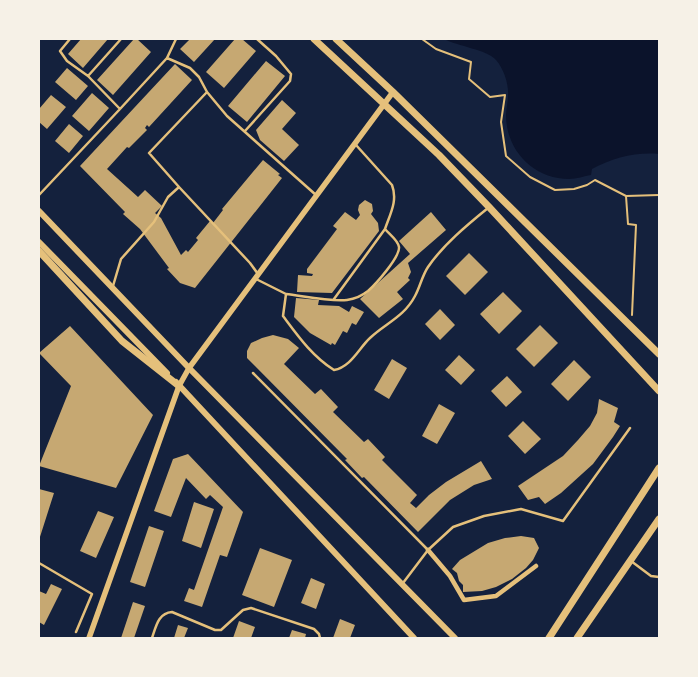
<svg xmlns="http://www.w3.org/2000/svg" width="698" height="677" viewBox="0 0 698 677" font-family="'Exo 2',sans-serif">
  <style>
    .water { fill: #0b132b }
    .building { fill: #c6a872 }
    .lines { fill: none; stroke-linecap: round; stroke-linejoin: round }
    .path { stroke: #e5c07b; stroke-width: 2 }
    .service { stroke: #e5c07b; stroke-width: 2.5 }
    .minor { stroke: #e5c07b; stroke-width: 4.5 }
    .tertiary { stroke: #e5c07b; stroke-width: 5.5 }
    .secondary { stroke: #e5c07b; stroke-width: 6 }
    .primary { stroke: #e5c07b; stroke-width: 7 }
  </style>
  <rect width="100%" height="100%" fill="#14213d"/>
  <!-- water -->
  <path class="water" d="M444 39H659V154C635 152 613 158 592 169L591 175C584 176 577 179 569 179 534 179 506 151 506 115 506 109 508 102 508 96 509 85 504 69 496 60 488 50 457 46 444 39Z"/>
  <!-- building -->
  <path class="building" d="M81 39H108L83 68 68 54Z
    M134 39H137L151 52 113 95 97 80Z
    M190 39H215L194 62 180 49Z
    M235 39H242L256 51 224 88 206 72Z
    M266 61 285 76 247 122 228 106Z
    M175 64 192 80 149 127 147 125 145 128 147 130 129 148 127 147 107 169 138 197 145 190 162 206 155 213 161 218 181 255 186 250 188 252 198 240 196 238 210 221 213 223 223 210 222 209 263 160 280 174 278 175 282 178 195 288 180 283 167 269 169 268 140 229 123 214 125 212 80 166Z
    M67 68 88 86 76 100 55 82Z
    M92 93 109 108 89 131 72 116Z
    M51 95 66 107 47 129 39 122V109Z
    M282 100 296 113 282 129 299 145 284 161 260 140 256 130Z
    M69 124 83 136 69 153 55 141Z
    M365 200 372 204 373 211 371 214 378 223 379 231 332 293 297 292 298 275 312 276 313 274 307 273V269L337 229 333 226 345 212 356 220 360 215 358 210 359 205Z
    M431 212 446 230 408 263 411 272 408 278 410 280 397 292 403 299 379 318 360 299 410 254 399 241Z
    M469 253 488 272 465 295 446 276Z
    M503 292 522 311 499 334 480 314Z
    M296 298 319 300 318 305 339 306 349 312 352 306 364 312 356 325 352 323 347 333 343 331 335 345 332 343 331 345 310 333 294 317Z
    M440 309 455 325 440 340 425 324Z
    M540 325 558 343 534 367 516 349Z
    M70 326 153 415 116 488 39 466 71 386 39 353Z
    M273 335 288 339 299 348 284 364 315 394 321 389 338 407 333 412 364 442 368 439 385 457 382 460 417 495 410 503 416 508 429 495 446 482 481 461 492 479 474 485 450 500 418 532 364 477 362 478 345 460 347 459 247 358V351L251 343 262 338Z
    M459 355 475 370 461 385 445 370Z
    M392 359 407 368 389 399 374 390Z
    M574 360 591 377 568 401 551 384Z
    M507 376 522 392 506 407 491 391Z
    M599 399 618 408 614 422 620 426 613 437 593 464 561 493 545 504 539 497 528 500 518 486 563 456 578 440 590 426 597 413Z
    M439 404 455 413 437 444 422 436Z
    M523 421 541 439 525 454 508 436Z
    M188 454 243 512 227 557 220 555 202 607 184 601 189 588 194 590 223 507 210 495 206 499 186 478 171 517 154 511 173 459Z
    M39 489 54 493 39 540Z
    M194 502 214 509 201 548 182 541Z
    M98 511 114 517 96 558 80 551Z
    M149 526 164 531 145 587 130 582Z
    M521 536 534 538 539 548 533 560 526 568 512 579 496 587 482 591 463 592V585L459 581 457 573 452 569 460 560 488 543 505 538Z
    M260 548 292 560 274 607 242 595Z
    M311 578 325 584 316 609 301 603Z
    M51 584 62 589 44 625 39 622V591L46 594Z
    M133 602 145 606 134 638H121Z
    M340 619 355 625 350 638H333Z
    M239 621 255 627 251 638H233Z
    M178 625 188 628 184 638H174Z
    M292 630 306 634 305 638H289Z"/>
  <g class="lines">
    <!-- path -->
    <path class="path" d="M422 39 436 49 471 62 469 79 490 97 505 95 501 122 506 156 530 177 555 190 574 189 587 185 595 180 626 196 659 195
      M626 196 628 224 636 225 632 315"/>
    <!-- service -->
    <path class="service" d="M167 58 176 39
      M88 76 121 39
      M120 109 167 58 190 68 199 77 207 92 227 116 316 195
      M245 131 290 81 291 74 276 56 257 39
      M356 145 392 185C398 201 390 214 385 229
      M179 187 250 263 258 274
      M39 195 120 109 88 76 67 61 60 51 70 39
      M256 279 286 294 283 316C298 336 312 356 334 370 351 367 359 348 370 338 386 323 404 317 415 296 420 287 422 276 428 267 443 245 467 225 488 208
      M113 286 121 259 154 222 168 197 179 187 149 153 207 92
      M286 294C303 296 331 302 347 300 354 299 363 295 368 291 376 284 400 257 399 247 398 240 389 234 385 229L334 299
      M253 373 428 550
      M631 561 651 576 659 577
      M39 563 92 594 76 632
      M403 583 428 550 453 527 484 516 521 509 563 521 630 428
      M152 638C156 627 158 613 172 612L215 630H221L243 610 251 608 314 629 319 634 320 638"/>
    <!-- minor -->
    <path class="minor" d="M428 550 450 576 464 600 496 596 536 566"/>
    <!-- tertiary -->
    <path class="tertiary" d="M89 638 179 386 189 368 393 92"/>
    <!-- secondary -->
    <path class="secondary" d="M39 211 189 368 455 638
      M39 242 167 373
      M176 382 414 638"/>
    <!-- primary -->
    <path class="primary" d="M314 39 439 155 490 208 659 391
      M336 39 393 92 659 354
      M39 251 122 341 179 386
      M549 638 659 468
      M577 638 659 519"/>
  </g>
  <!-- border -->
  <rect width="698" height="677" fill="none" stroke="#f6f1e7" stroke-width="80"/>
</svg>
